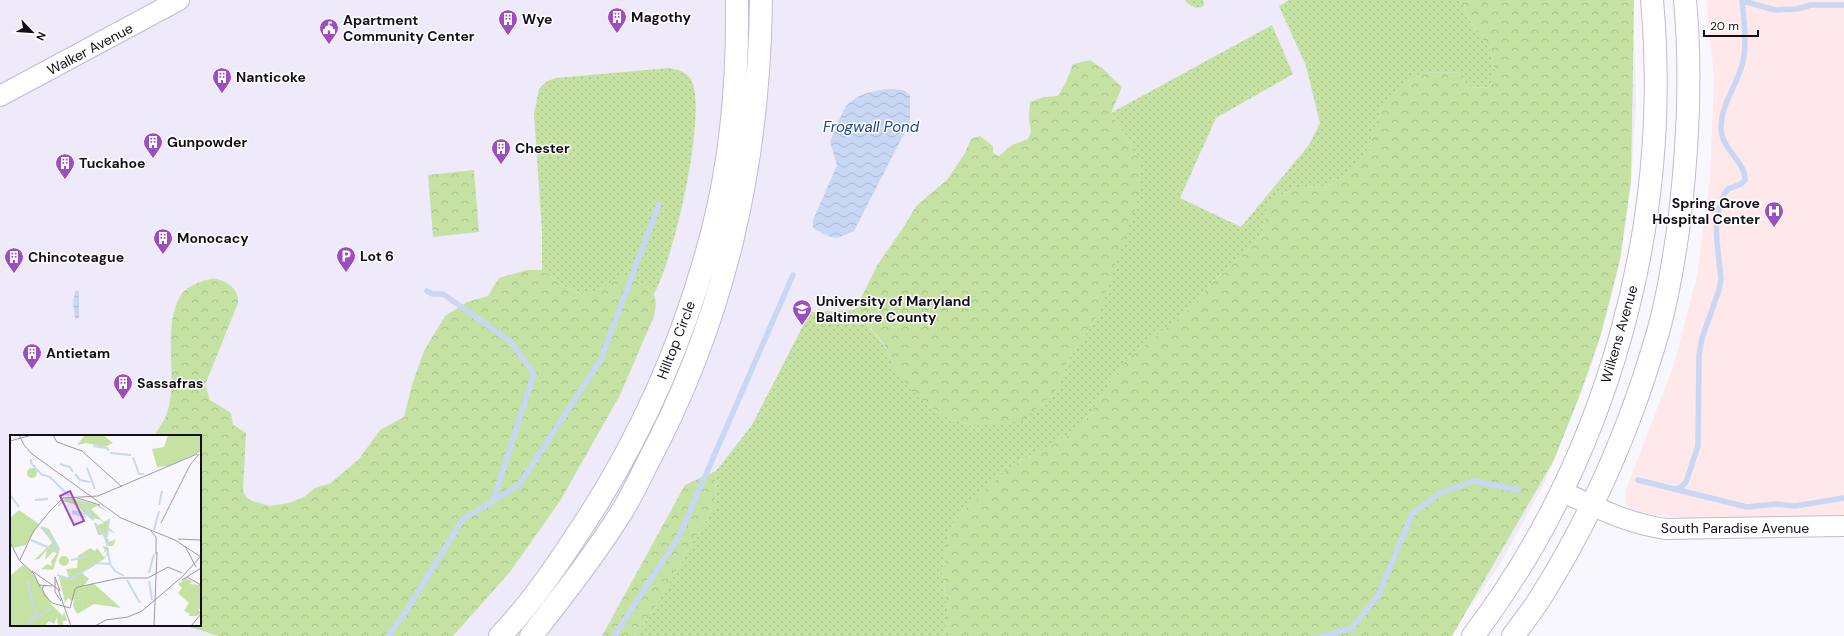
<svg xmlns="http://www.w3.org/2000/svg" width="1844" height="636" viewBox="0 0 1844 636" font-family="'DM Sans',sans-serif">
  <style>
    .built { fill: #eeeafa; fill-rule: evenodd }
    .medical { fill: #fee8ea }
    .grass { fill: url(#grass-dots) }
    .forest { fill: url(#forest-crowns) }
    .water { fill: url(#water-waves) }
    .lines { fill: none; stroke-linecap: round; stroke-linejoin: round }
    .stream { stroke: #c8d7f3; stroke-width: 5.5 }
    .street-casing { stroke: #c0b9d8; stroke-width: 22 }
    .secondary-casing { stroke: #c0b9d8; stroke-width: 24 }
    .street { stroke: #fff; stroke-width: 20 }
    .secondary { stroke: #fff; stroke-width: 22 }
    .labels { text-anchor: middle; dominant-baseline: central; stroke-width: 3; stroke-linejoin: round; paint-order: stroke }
    .poi-label { font-size: 14px; font-weight: bold; fill: #120f19; stroke: #fff; text-anchor: start }
    .street-label { font-size: 14px; fill: #120f19; stroke: #fff }
    .water-label { font-size: 15px; font-style: italic; fill: #1c418d; stroke: #fff }
    .inset-river { fill: none; stroke: #c8d7f3; stroke-width: 2 }
    .inset-road { fill: none; stroke: #9d9aa2; stroke-width: 1 }
    .view { fill: #9c4ec0; fill-opacity: 0.15; stroke: #9c4ec0; stroke-width: 2 }
    .inset-edge { fill: none; stroke: #120f19; stroke-width: 2 }
  </style>
  <defs>
    <pattern id="grass-dots" width="8" height="8" patternUnits="userSpaceOnUse"><rect width="8" height="8" fill="#c5e2a3"/><path d="M2 2h.1M6 6h.1" fill="none" stroke="#a8c18c" stroke-width="1.8" stroke-linecap="round"/></pattern>
    <pattern id="forest-crowns" width="20" height="18" patternUnits="userSpaceOnUse"><rect width="20" height="18" fill="#c5e2a3"/><path d="M2 6a3 3 0 1 1 6 0M12 15a3 3 0 1 1 6 0" fill="none" stroke="#a8c18c"/></pattern>
    <pattern id="water-waves" width="16" height="10" patternUnits="userSpaceOnUse"><rect width="16" height="10" fill="#c8d7f3"/><path d="M0 5q4-4 8 0t8 0" fill="none" stroke="#abb7d0"/></pattern>
  </defs>
  <rect width="100%" height="100%" fill="#f9f7fe"/>
  <!-- built -->
  <path class="built" d="M0 0H1633L1636 104 1631 181 1622 251 1607 315 1590 371 1545 482 1499 566 1449 636H0ZM11 436H200V625H11Z"/>
  <!-- medical -->
  <path class="medical" d="M1706 0H1844V515L1707 520 1641 513 1626 505 1625 492 1673 367 1697 276 1710 179 1714 77Z"/>
  <!-- grass -->
  <path class="grass" d="M1185 0H1203L1204 5C1197 11 1190 6 1185 0Z
    M1289 0H1460L1470 21 1490 50 1495 71 1490 87 1474 88 1465 85 1463 72 1425 73 1405 82 1381 109 1370 146 1353 170 1328 186 1299 187 1281 195 1267 208 1261 239 1214 281 1187 311 1125 361 1081 427 1047 448 1012 465 956 518 949 535 942 574 948 612 945 636H634L652 612 715 505 716 471 752 425 810 312 855 310 884 345 895 368 928 406 948 418 973 426 1058 388 1069 359 1099 313 1140 161 1111 113 1272 25 1293 74 1216 118 1180 198 1241 227 1309 145 1320 123 1306 66 1279 6Z
    M669 68C679 70 689 72 693 84 705 122 674 258 654 294L643 284 622 277 603 288 583 295 563 286 542 270V231L534 114 539 89 547 81 556 78Z"/>
  <!-- forest -->
  <path class="forest" d="M1460 0H1634L1631 181 1620 260 1600 337 1579 397 1554 460 1452 636H945L948 612 942 574 949 535 956 518 1012 465 1047 448 1081 427 1125 361 1187 311 1214 281 1261 239 1267 208 1281 195 1299 187 1328 186 1353 170 1370 146 1381 109 1405 82 1425 73 1463 72 1465 84 1474 88 1490 87 1495 71 1490 50 1470 21Z
    M1090 60 1102 68 1122 87 1111 113 1140 161 1139 197 1099 313 1069 359 1058 388 1044 402 1022 421 973 426 948 418 928 406 909 388 895 368 884 344 855 310 878 264 905 225 916 206 947 180 965 153 971 139 980 136 993 146V153L999 156 1012 145 1028 139 1031 132 1029 119 1030 102 1044 97 1058 96 1066 82 1073 64Z
    M474 170 479 232 433 237 428 175Z
    M527 270H542L563 286 583 295 603 288 622 277C645 284 661 287 654 316L620 395 560 501 510 572 453 636H219L183 625H200V436H154C160 427 167 417 169 406 177 371 162 327 181 295 185 287 208 277 216 279 228 281 240 291 238 303L205 385 210 400 231 413 233 425 246 433 243 491 246 497 252 501 270 506 289 503 304 497 315 488 331 483 359 459 380 430 404 417 412 385 424 351 445 316 467 302 488 296 499 278Z
    M716 471 715 505 652 612 634 636H602L685 485Z"/>
  <!-- water -->
  <path class="water" d="M890 89 903 90 910 95V122L854 231C834 241 832 239 813 228V220L837 165 830 142C835 131 839 118 845 108 854 94 876 90 890 89Z
    M77 290 79 292V317L77 319 75 318 73 303 75 292Z"/>
  <g class="lines">
    <!-- stream -->
    <path class="stream" d="M1743 1 1775 10 1797 9 1811 5H1844
      M427 291 432 294H443L511 342 534 374 493 501
      M1638 480 1747 507 1776 504 1795 506 1844 498
      M1673 489 1680 488 1686 482 1698 446 1699 355 1702 338 1719 290 1721 279 1717 242 1716 219 1724 194 1728 189 1741 184 1745 180C1746 162 1721 149 1721 128 1721 103 1738 85 1743 61 1747 43 1744 19 1742 0
      M388 636 406 611 463 519 519 485 601 359 659 204
      M614 636 679 536 793 275
      M1322 636 1351 629 1378 596 1412 514 1440 493 1474 481 1518 490"/>
    <!-- street casing -->
    <g class="street-casing">
      <path id="street" d="M0 96 179 0
        M1561 491C1595 507 1628 524 1666 529L1844 526"/>
    </g>
    <!-- secondary casing -->
    <g class="secondary-casing">
      <path id="secondary" d="M500 636C528 607 552 573 574 539 638 445 685 339 713 229 732 155 738 76 737 0
        M531 636C563 596 594 556 621 513 631 497 639 480 647 464 725 318 759 165 761 0
        M1473 636C1609 456 1672 224 1652 0
        M1513 636C1524 621 1535 607 1544 592 1594 511 1632 423 1658 332 1668 297 1674 259 1679 223 1688 148 1692 74 1685 0"/>
    </g>
    <!-- street -->
    <use href="#street" class="street"/>
    <!-- secondary -->
    <use href="#secondary" class="secondary"/>
  </g>
  <!-- icons -->
  <defs>
    <g id="building-pin" transform="scale(1)"><path d="M0 17L-7.5 6A9.5 9.5 0 1 1 7.5 6Z" fill="#9c4ec0" stroke="#fff"/><path d="M-4-6H4V6H1V3H-1V6H-4ZM-2.5-4.3h1.7v1.8h-1.7ZM.8-4.3h1.7v1.8H.8ZM-2.5-1h1.7V.8h-1.7ZM.8-1h1.7V.8H.8Z" fill="#fff"/></g>
    <g id="civic-pin" transform="scale(1)"><path d="M0 17L-7.5 6A9.5 9.5 0 1 1 7.5 6Z" fill="#9c4ec0" stroke="#fff"/><path d="M-.6-6.5H3V-4.5H.6V-3L4-1V1h2V6H-6V1h2V-1L-.6-3ZM-1.2 2.5V6h2.4V2.5Z" fill="#fff"/></g>
    <g id="hospital-pin" transform="scale(1)"><path d="M0 17L-7.5 6A9.5 9.5 0 1 1 7.5 6Z" fill="#9c4ec0" stroke="#fff"/><path d="M-5-5h3v3.5h4V-5h3V5h-3V1.5h-4V5h-3Z" fill="#fff"/></g>
    <g id="parking-pin" transform="scale(1)"><path d="M0 17L-7.5 6A9.5 9.5 0 1 1 7.5 6Z" fill="#9c4ec0" stroke="#fff"/><path d="M-3.5-5.5H1a3.5 3.5 0 0 1 0 7H-1V5.5H-3.5ZM-1-3.4V-.6H.8a1.4 1.4 0 0 0 0-2.8Z" fill="#fff"/></g>
    <g id="university-pin" transform="scale(1)"><path d="M0 17L-7.5 6A9.5 9.5 0 1 1 7.5 6Z" fill="#9c4ec0" stroke="#fff"/><path d="M0-5L7-2L0 1L-7-2ZM-4 1L0 2.5L4 1V4Q0 6-4 4Z" fill="#fff"/></g>
  </defs>
  <g fill-rule="evenodd">
    <use href="#building-pin" x="617" y="17"/>
    <use href="#building-pin" x="508" y="19"/>
    <use href="#civic-pin" x="329" y="28"/>
    <use href="#building-pin" x="222" y="77"/>
    <use href="#building-pin" x="153" y="142"/>
    <use href="#building-pin" x="501" y="148"/>
    <use href="#building-pin" x="65" y="163"/>
    <use href="#hospital-pin" x="1774" y="211"/>
    <use href="#building-pin" x="163" y="238"/>
    <use href="#parking-pin" x="346" y="256"/>
    <use href="#building-pin" x="14" y="257"/>
    <use href="#university-pin" x="802" y="309"/>
    <use href="#building-pin" x="32" y="353"/>
    <use href="#building-pin" x="123" y="383"/>
  </g>
  <g class="labels">
    <!-- poi labels -->
    <g class="poi-label">
      <text x="631" y="17">Magothy</text>
      <text x="522" y="19">Wye</text>
      <text x="343" y="20">Apartment<tspan x="343" dy="16">Community Center</tspan></text>
      <text x="236" y="77">Nanticoke</text>
      <text x="167" y="142">Gunpowder</text>
      <text x="515" y="148">Chester</text>
      <text x="79" y="163">Tuckahoe</text>
      <text x="1760" y="203" text-anchor="end">Spring Grove<tspan x="1760" dy="16">Hospital Center</tspan></text>
      <text x="177" y="238">Monocacy</text>
      <text x="360" y="256">Lot 6</text>
      <text x="28" y="257">Chincoteague</text>
      <text x="816" y="301">University of Maryland<tspan x="816" dy="16">Baltimore County</tspan></text>
      <text x="46" y="353">Antietam</text>
      <text x="137" y="383">Sassafras</text>
    </g>
    <!-- street labels -->
    <g class="street-label">
      <text transform="translate(90 49) rotate(-28)">Walker Avenue</text>
      <text transform="translate(1619 334) rotate(-74)">Wilkens Avenue</text>
      <text transform="translate(676 340) rotate(-69)">Hilltop Circle</text>
      <text x="1735" y="528">South Paradise Avenue</text>
    </g>
    <!-- water labels -->
    <g class="water-label">
      <text x="871" y="127">Frogwall Pond</text>
    </g>
  </g>
  <!-- overview -->
  <g transform="translate(10 435)">
    <rect width="191" height="191" fill="#f9f7fe"/>
    <path d="M9 75 29 89 16 110 3 113 0 106V83Z" fill="#c5e2a3"/>
    <path d="M17 38a5 5 0 1 1 10 0a5 5 0 1 1-10 0ZM57 62 89 70 101 79 87 71 81 74 94 87 100 84 98 92 106 99 98 95 97 102 99 107 106 104 103 111H97L93 100H88L84 87 88 90 94 88 91 85 84 83 83 86 73 77 66 75 72 76 68 71 54 66 50 71H47ZM31 91 39 94 50 114 43 135 31 134 37 129 42 131 41 126 47 118 43 117 35 125 37 115 29 124 24 125 42 108ZM92 111 98 112 99 118 94 124 71 137 79 144 62 166 58 163 55 168 49 142H59L56 134 67 133 68 121 80 113 85 116 87 113 94 122 96 121 97 115 93 119 95 115ZM49 126a5 5 0 1 1 10 0a5 5 0 1 1-10 0ZM13 130 22 137 42 170 53 181 54 176 57 186H53V191H48L47 182 44 189 39 186 35 191H0V141ZM176 143 183 147 179 149 191 150V174H188L191 178 187 181H179V178L174 176 179 168 168 158 172 153 168 149ZM64 164 71 165 74 175 67 179 63 171Z" fill="#c5e2a3"/>
    <path d="M75 0H93L103 8 95 12 76 8 67 10ZM158 0H191L190 17 158 31 147 32 142 14 154 12ZM83 148 111 173 84 169 74 175 71 165 63 164 65 155Z" fill="#c5e2a3"/>
    <path class="inset-river" d="M83 11 97 13 99 16M100 18 121 20M123 22 129 39H134M21 24V28L31 39M50 29 60 32 63 37M77 33 85 54M31 39 40 42 59 61M65 39 70 45 80 47M0 60 9 72M25 65 38 64M69 66 75 70 84 85M149 70 152 56M62 76 80 80M62 78 76 82M85 88 98 106 97 111M31 92 46 110 45 113M144 95 149 76M97 102 99 84M21 105 49 117M97 112 100 129 105 136 114 141M61 125 80 121M139 138 144 119M47 140 61 144 87 128 100 129M117 145 130 168M18 146 22 167M139 146 142 165M24 184 42 173M17 191 27 178 22 168"/>
    <path class="inset-road" d="M9 0 14 10 22 19 111 83 165 105 191 122M43 0 47 7 72 16 112 52M0 6 22 0M67 63 90 70M39 77 53 63 88 61 187 19M151 88 180 30 189 19M141 96 146 102V119M168 104 191 105M0 107 9 125 24 139 30 152M175 111 186 132M10 125 23 97 40 76M22 136 48 154 61 191M177 142 191 150M172 145 191 133M29 150 42 151M50 156 45 142V157L51 166M34 159 42 168 60 173 65 154 68 152 110 143H138L158 132 172 138M35 161 32 153 36 150M85 191 96 185 118 182 132 176 173 141 191 121M144 191 147 117M181 191 191 179"/>
    <path class="view" d="M60 56 74 86 64 90 50 61Z"/>
    <rect width="191" height="191" class="inset-edge"/>
  </g>
  <!-- north arrow -->
  <g transform="translate(32 32) rotate(115)" stroke="#ffffff" stroke-width="3" paint-order="stroke">
  <path d="M0-3L7 15L0 10L-7 15Z" fill="#120f19"/>
  <text y="-6" font-size="11" font-weight="bold" text-anchor="middle" fill="#120f19">N</text>
  </g>
  <!-- scale -->
  <path d="M1704 30v6h54v-6" fill="none" stroke="#120f19" stroke-width="2"/>
  <text x="1710" y="30" font-size="12" fill="#120f19" stroke="#ffffff" stroke-width="3" paint-order="stroke">20 m</text>
</svg>
